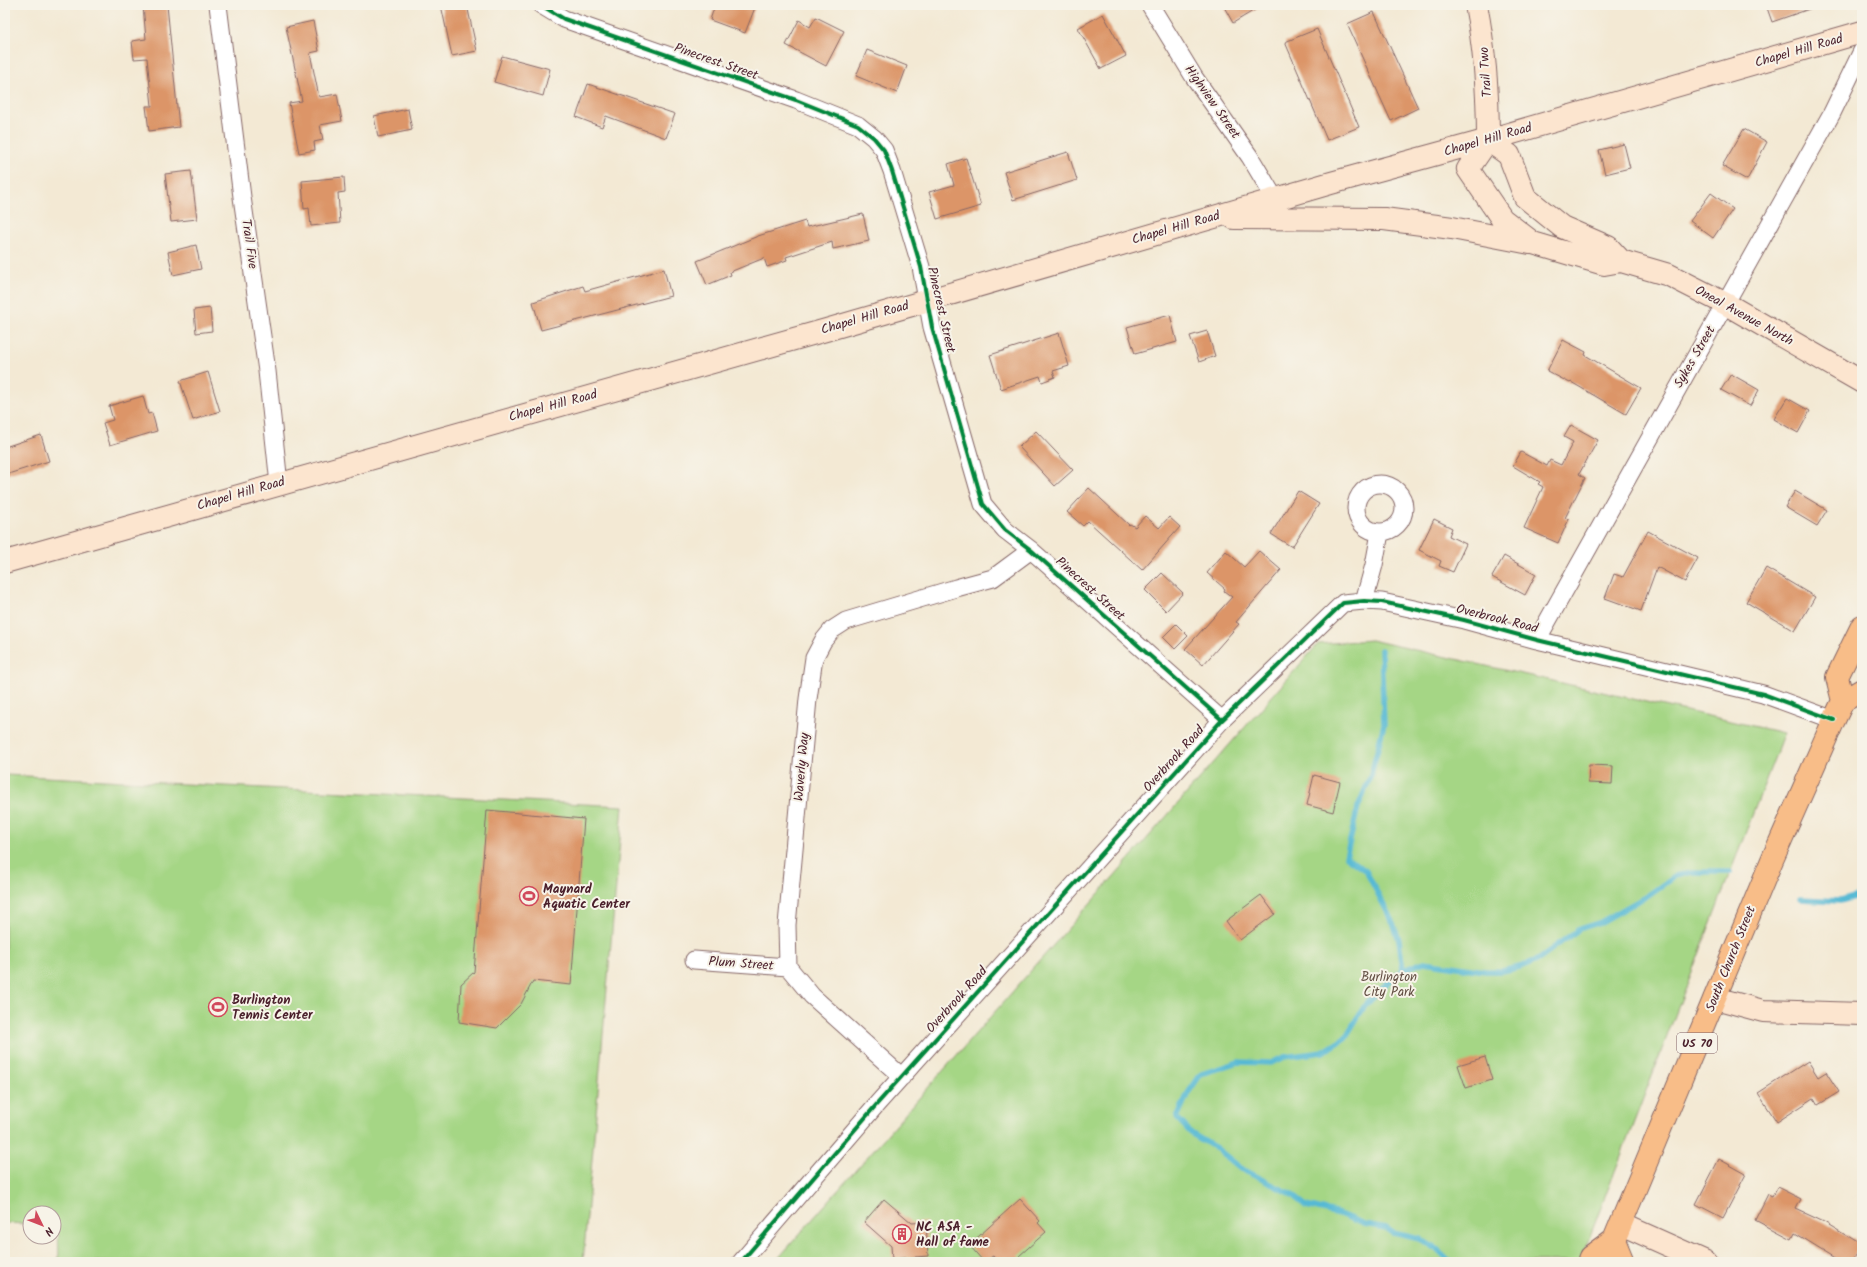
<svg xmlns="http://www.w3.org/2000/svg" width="1867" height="1267" viewBox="0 0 1867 1267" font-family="Kalam,sans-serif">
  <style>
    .green { fill: #a5d685; stroke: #787a58 }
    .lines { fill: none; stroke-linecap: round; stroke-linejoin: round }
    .stream { stroke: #56b9d4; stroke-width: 5.5 }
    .building { fill: #dc9568 }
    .street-casing { stroke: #856666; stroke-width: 19 }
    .secondary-casing { stroke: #856666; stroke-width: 24 }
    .primary-casing { stroke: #856666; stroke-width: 24 }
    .street { stroke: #fff; stroke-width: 17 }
    .secondary { stroke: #fce5cf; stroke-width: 22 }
    .primary { stroke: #f8bd88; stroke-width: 22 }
    .cycleway-casing { stroke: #f7f3e8; stroke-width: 6 }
    .cycleway { stroke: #00873e; stroke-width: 4 }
    .labels { text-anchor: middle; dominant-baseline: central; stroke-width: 4; stroke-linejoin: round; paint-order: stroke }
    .shield { fill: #f7f3e8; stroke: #7e5f64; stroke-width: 1 }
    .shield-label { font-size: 12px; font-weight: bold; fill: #4a1f2b }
    .street-label { font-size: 13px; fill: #4a1f2b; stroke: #f7f3e8 }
    .poi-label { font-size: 13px; font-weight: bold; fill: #4a1f2b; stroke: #f7f3e8; text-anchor: start }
    .park-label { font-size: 13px; fill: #614d42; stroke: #f7f3e8 }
  </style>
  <rect width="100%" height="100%" fill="#f7f3e8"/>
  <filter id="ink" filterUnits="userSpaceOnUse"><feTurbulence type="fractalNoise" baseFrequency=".025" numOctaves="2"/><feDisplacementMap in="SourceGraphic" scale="8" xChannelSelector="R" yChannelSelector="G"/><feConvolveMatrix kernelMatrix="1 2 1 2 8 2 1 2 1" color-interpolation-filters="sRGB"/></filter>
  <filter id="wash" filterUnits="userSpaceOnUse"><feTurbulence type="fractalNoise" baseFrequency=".012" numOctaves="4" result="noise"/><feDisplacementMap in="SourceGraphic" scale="16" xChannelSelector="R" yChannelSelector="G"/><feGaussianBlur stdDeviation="0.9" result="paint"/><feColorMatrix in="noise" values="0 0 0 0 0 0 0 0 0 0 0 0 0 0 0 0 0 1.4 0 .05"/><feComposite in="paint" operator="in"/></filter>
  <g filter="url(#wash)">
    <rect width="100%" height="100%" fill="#f3e9d4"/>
    <!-- green -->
    <path class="green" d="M1371 640 1784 733 1580 1262H775L1318 644Z
      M5 775 623 806 583 1262H59L58 1224H54V1213H30V1224L5 1223Z"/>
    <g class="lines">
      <!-- stream -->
      <path class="stream" d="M1381 650 1384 724 1371 775 1358 807 1346 857 1366 871 1393 923 1399 940 1403 970
        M1800 899 1840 901 1862 895
        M1451 1262 1437 1249 1420 1239 1393 1233 1386 1228 1364 1224 1339 1214 1306 1206 1291 1194 1243 1170 1216 1148 1192 1134 1177 1118 1188 1093 1201 1074 1238 1062 1271 1063 1284 1057 1323 1052 1345 1038 1364 1007 1389 981 1403 970 1424 962 1485 971H1502L1520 967 1537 960 1579 929 1601 922 1647 896 1675 876 1691 872H1730"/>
    </g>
    <g id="blocks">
      <!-- building -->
      <path class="building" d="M143 5H167L179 127 149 131 146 106H152L147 58 134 59 132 41 146 39Z
        M441 5H467L477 51 452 56Z
        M715 5H756L745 33 710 20Z
        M1223 5H1263L1233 23Z
        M1766 5H1814L1815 7 1772 22Z
        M1374 12 1418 108 1391 121 1347 24Z
        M1103 14 1126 56 1101 69 1078 28Z
        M816 17 844 31 826 66 786 45 799 20 810 27Z
        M313 21 319 51 310 53 319 97 337 94 342 121 320 125 323 140 314 142 315 150 299 153 289 103 302 101 286 27Z
        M1317 29 1359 127 1327 140 1285 42Z
        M867 50 907 66 897 93 856 76Z
        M502 56 550 69 543 96 494 82Z
        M588 84 675 114 666 138 606 116 602 127 576 117Z
        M408 109 412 130 378 137 374 116Z
        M1744 129 1767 142 1747 180 1722 166Z
        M1624 144 1630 168 1605 174 1599 150Z
        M1068 152 1077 180 1013 200 1004 172Z
        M966 158 981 206 937 219 929 192 954 185 948 164Z
        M191 171 197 219 171 222 165 174Z
        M344 177 345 192 338 193 340 223 311 226 309 208 304 209 302 181Z
        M1711 193 1733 209 1713 238 1690 221Z
        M863 214 869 241 833 249 832 242 786 257 787 260 767 267 764 258 730 272 731 275 707 285 697 261 758 236 805 221 807 227Z
        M196 245 201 269 173 275 168 252Z
        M664 269 671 296 541 330 533 302 583 286 585 291Z
        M210 308 212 331 196 333 194 310Z
        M1170 315 1177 342 1135 354 1127 327Z
        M1207 331 1215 356 1199 362 1190 336Z
        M1059 333 1069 366 1053 371 1055 377 1042 382 1040 376 1001 389 990 355Z
        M1563 340 1586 352 1585 355 1641 388 1626 414 1571 382 1570 383 1547 371Z
        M208 372 220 411 193 420 180 381Z
        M1731 374 1759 390 1750 406 1721 390Z
        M143 396 148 414 152 413 157 431 110 445 103 423 113 420 109 406Z
        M1787 398 1810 411 1798 433 1774 419Z
        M1571 425 1598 440 1579 474 1585 478 1565 518 1569 519 1558 543 1524 528 1543 487 1538 484 1540 482 1513 466 1521 452 1547 466 1550 460 1561 465 1573 442 1564 437Z
        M1036 431 1073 470 1055 486 1019 447Z
        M41 435 49 461 5 475V447Z
        M1089 488 1129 525 1130 524 1135 527 1145 516 1159 528 1169 517 1180 527 1142 570 1088 521 1083 526 1067 512Z
        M1298 491 1319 504 1292 547 1271 534Z
        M1795 491 1827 510 1817 526 1785 507Z
        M1434 519 1452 528 1449 536 1466 544 1453 572 1439 566 1441 561 1419 550Z
        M1648 531 1698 558 1685 582 1657 567 1641 611 1605 598 1614 574 1623 577Z
        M1226 551 1244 567 1259 551 1281 570 1236 622 1239 624 1203 665 1185 649 1232 597 1224 591 1225 589 1207 573Z
        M1504 556 1536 574 1525 595 1492 577Z
        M1766 568 1815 597 1795 631 1746 602Z
        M1162 573 1183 593 1166 611 1145 590Z
        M1176 624 1188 636 1175 649 1163 637Z
        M1589 765 1613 766 1612 784 1588 783Z
        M1314 775 1340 782 1333 812 1307 805Z
        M487 810 584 819 571 985 533 981 521 1004 497 1028 459 1022 461 984 474 972Z
        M1261 895 1275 914 1240 940 1226 921Z
        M1485 1057 1492 1080 1466 1088 1458 1065Z
        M1808 1061 1818 1077 1826 1072 1839 1092 1818 1105 1814 1098 1777 1122 1758 1093Z
        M1719 1159 1746 1174 1723 1218 1696 1204Z
        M1777 1187 1801 1199 1796 1209 1824 1222 1862 1245 1851 1262H1841L1794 1233 1791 1239 1755 1220 1768 1194 1772 1196Z
        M884 1199 912 1223 926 1222 928 1256 892 1259 891 1246 864 1222Z
        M1020 1199 1040 1221 1038 1223 1046 1232 1019 1256 1025 1262H998L993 1256 984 1262 969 1245Z"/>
    </g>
  </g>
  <g filter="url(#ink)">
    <use href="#blocks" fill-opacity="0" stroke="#856666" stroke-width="1"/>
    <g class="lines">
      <!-- street casing -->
      <g class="street-casing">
        <path id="street" d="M218 5 242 197 267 371 279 484
          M541 5 564 19 796 100 858 125 874 138 884 150 892 171 921 267 932 327 983 504 1005 530 1031 550 1222 720
          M1150 5 1194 77 1250 157 1275 199
          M1356 508a24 24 0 1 1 48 0a24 24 0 1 1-48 0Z
          M1364 601 1374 565 1380 533
          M1537 640 1832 113 1862 51
          M694 960 788 967
          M902 1077 812 996 788 967 787 925 808 699 814 658 823 641 832 630 846 621 956 588 993 578 1031 550
          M741 1262 877 1104 1222 720 1343 603 1364 601 1382 602 1464 620 1537 640 1763 694 1834 720"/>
      </g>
      <!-- secondary casing -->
      <g class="secondary-casing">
        <path id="secondary" d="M1476 5C1485 50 1488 94 1488 140
          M1488 140 1468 169 1502 219 1533 243 1604 264 1621 261 1669 275 1726 304 1862 382
          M1488 140 1509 155 1525 197 1562 227 1608 247 1621 261
          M1234 218 1384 219 1452 228 1530 243
          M5 562 826 330 1331 183 1488 140 1862 32
          M1715 998 1763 1011 1862 1014
          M1621 1224 1706 1262"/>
      </g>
      <!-- primary casing -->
      <g class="primary-casing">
        <path id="primary" d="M1843 701 1837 677 1862 626
          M1614 1240 1623 1262
          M1589 1262 1591 1257 1614 1240 1772 860 1834 720 1843 701 1862 690"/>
      </g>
      <!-- street -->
      <use href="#street" class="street"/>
      <!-- secondary -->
      <use href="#secondary" class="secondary"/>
      <!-- primary -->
      <use href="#primary" class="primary"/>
      <!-- cycleway casing -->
      <g class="cycleway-casing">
        <path id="cycleway" d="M541 5 564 19 796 100 858 125 874 138 884 150 892 171 921 267 932 327 983 504 1005 530 1031 550 1222 720
          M741 1262 877 1104 1222 720 1343 603 1364 601 1382 602 1464 620 1537 640 1763 694 1834 720"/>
      </g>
      <!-- cycleway -->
      <use href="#cycleway" class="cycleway"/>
    </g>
  </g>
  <!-- icons -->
  <defs>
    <g id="stadium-ring" transform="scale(1)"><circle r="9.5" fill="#f7f3e8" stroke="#d1495b" stroke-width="1.5"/><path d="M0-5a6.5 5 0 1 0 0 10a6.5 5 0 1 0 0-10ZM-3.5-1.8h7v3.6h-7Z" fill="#d1495b"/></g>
    <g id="building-ring" transform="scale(1)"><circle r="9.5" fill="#f7f3e8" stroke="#d1495b" stroke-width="1.5"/><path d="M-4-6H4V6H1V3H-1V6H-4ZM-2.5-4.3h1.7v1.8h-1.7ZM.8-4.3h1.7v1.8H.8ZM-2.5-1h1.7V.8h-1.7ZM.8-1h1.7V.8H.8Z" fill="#d1495b"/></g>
  </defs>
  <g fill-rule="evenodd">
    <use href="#stadium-ring" x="529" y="896"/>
    <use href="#stadium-ring" x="218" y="1007"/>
    <use href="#building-ring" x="902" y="1234"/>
  </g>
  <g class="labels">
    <!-- shield labels -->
    <rect class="shield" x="1677" y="1033" width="40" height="20" rx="3"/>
    <g class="shield-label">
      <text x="1697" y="1043">US 70</text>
    </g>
    <!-- street labels -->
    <g class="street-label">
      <text transform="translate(1799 51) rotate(-16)">Chapel Hill Road</text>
      <text transform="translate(716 62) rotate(19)">Pinecrest Street</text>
      <text transform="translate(1486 72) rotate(-94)">Trail Two</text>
      <text transform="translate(1212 102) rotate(55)">Highview Street</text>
      <text transform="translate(1488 140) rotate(-16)">Chapel Hill Road</text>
      <text transform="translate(1176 228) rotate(-16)">Chapel Hill Road</text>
      <text transform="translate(249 244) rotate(82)">Trail Five</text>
      <text transform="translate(941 310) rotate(77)">Pinecrest Street</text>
      <text transform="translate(1744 316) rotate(29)">Oneal Avenue North</text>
      <text transform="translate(865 318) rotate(-16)">Chapel Hill Road</text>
      <text transform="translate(1695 357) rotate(-60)">Sykes Street</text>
      <text transform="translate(553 406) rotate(-15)">Chapel Hill Road</text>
      <text transform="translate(241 494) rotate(-16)">Chapel Hill Road</text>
      <text transform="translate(1090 589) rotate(42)">Pinecrest Street</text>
      <text transform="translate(1497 619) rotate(14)">Overbrook Road</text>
      <text transform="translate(1174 759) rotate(-48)">Overbrook Road</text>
      <text transform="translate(802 767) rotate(-85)">Waverly Way</text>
      <text transform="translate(1731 959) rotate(-68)">South Church Street</text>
      <text transform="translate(741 964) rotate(4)">Plum Street</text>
      <text transform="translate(957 1000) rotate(-48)">Overbrook Road</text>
    </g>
    <!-- poi labels -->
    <g class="poi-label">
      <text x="543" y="889">Maynard<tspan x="543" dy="15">Aquatic Center</tspan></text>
      <text x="232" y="1000">Burlington<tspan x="232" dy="15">Tennis Center</tspan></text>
      <text x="916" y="1227">NC ASA -<tspan x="916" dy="15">Hall of fame</tspan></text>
    </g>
    <!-- park labels -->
    <g class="park-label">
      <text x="1389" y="977">Burlington<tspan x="1389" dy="15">City Park</tspan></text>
    </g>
  </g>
  <!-- margin -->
  <rect width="1867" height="1267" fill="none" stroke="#f7f3e8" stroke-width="20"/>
  <!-- north arrow -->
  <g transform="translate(42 1225) rotate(133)"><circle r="19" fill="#f7f3e8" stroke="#b29e9c"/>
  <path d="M0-3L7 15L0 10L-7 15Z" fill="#d1495b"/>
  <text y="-6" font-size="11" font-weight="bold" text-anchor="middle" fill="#4a1f2b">N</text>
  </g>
</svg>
